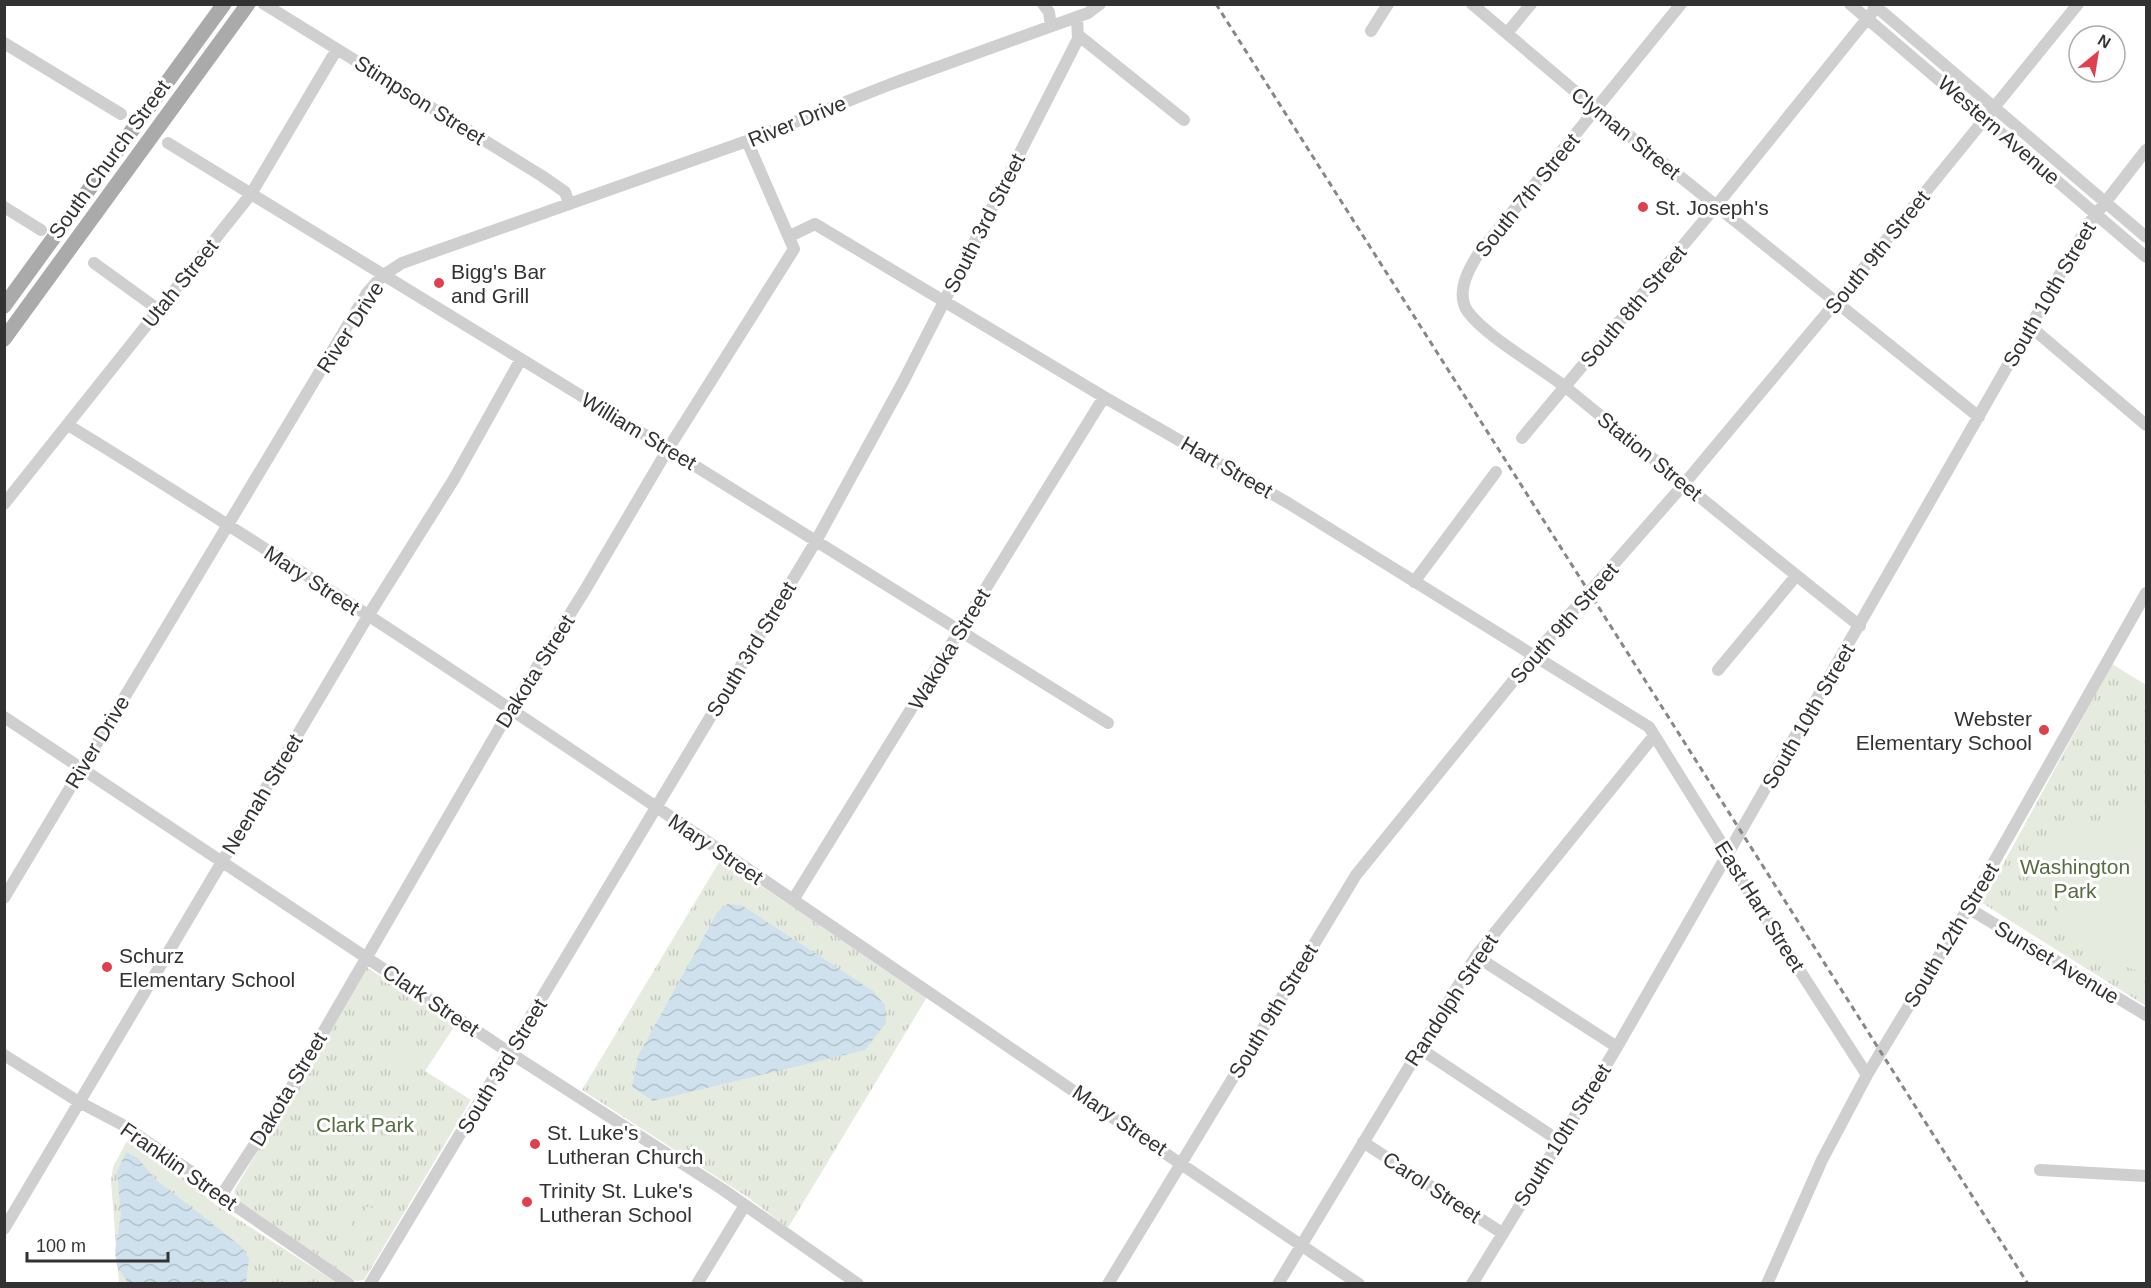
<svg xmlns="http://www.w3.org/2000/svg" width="2151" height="1288" viewBox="0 0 2151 1288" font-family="Helvetica,sans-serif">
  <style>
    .grass { fill: url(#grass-tufts) }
    .pitch { fill: #e5ebdf }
    .water { fill: url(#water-waves) }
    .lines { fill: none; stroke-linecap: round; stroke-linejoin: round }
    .minor { stroke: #cfcfcf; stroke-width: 12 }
    .major { stroke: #aaa; stroke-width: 15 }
    .rail { stroke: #878787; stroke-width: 3; stroke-dasharray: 6 4.5; stroke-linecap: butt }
    .poi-dot { fill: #de404d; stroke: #fff; stroke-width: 2 }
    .labels { text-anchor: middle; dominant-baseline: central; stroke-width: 6; stroke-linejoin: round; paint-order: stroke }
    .street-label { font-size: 21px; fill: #323232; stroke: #fff }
    .poi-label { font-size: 21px; fill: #323232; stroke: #fff; text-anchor: start }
    .park-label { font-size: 21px; fill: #566d41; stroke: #fff }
  </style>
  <defs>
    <pattern id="grass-tufts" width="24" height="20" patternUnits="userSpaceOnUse" patternTransform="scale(1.5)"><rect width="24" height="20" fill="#e5ebdf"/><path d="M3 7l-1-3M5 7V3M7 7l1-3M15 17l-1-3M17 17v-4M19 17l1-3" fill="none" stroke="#c5cac0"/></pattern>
    <pattern id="water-waves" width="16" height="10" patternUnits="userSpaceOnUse" patternTransform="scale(1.5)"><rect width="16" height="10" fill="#cfe1ec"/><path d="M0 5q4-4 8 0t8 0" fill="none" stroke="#b2c2cb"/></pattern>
  </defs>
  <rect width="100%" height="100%" fill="#fff"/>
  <!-- grass -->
  <path class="grass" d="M2112 664 2146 685V1006L1982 903Z
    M721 859 927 997 788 1228 749 1198 582 1090Z
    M366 967 456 1024 425 1071 471 1100 364 1280 356 1281 237 1203 234 1191Z
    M127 1141 184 1178 216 1205 337 1283H119L111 1181 113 1167Z"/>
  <!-- pitch -->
  <path class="pitch" d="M2146 808V972C2085 962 2029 898 2051 834L2089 824 2092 829Z
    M398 1046 414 1056 405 1070 389 1060Z
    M350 1195 363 1203 346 1233 332 1224Z
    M368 1206 381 1213 364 1243 350 1235Z"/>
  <!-- water -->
  <path class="water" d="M728 904 743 906 873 991 885 1005 886 1023 865 1050 653 1101 632 1087 638 1056 718 911Z
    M126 1152 138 1158 155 1179 242 1247 249 1259 246 1283H128L117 1266 115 1250 121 1215 117 1172Z"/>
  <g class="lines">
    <!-- minor -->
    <path class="minor" d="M264 4 542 176 565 192 569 203
      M1043 4 1049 12 1051 26
      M1472 4 1596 109 1979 417
      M1681 4 1479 253C1469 268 1455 294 1468 312 1490 340 1540 366 1569 390 1666 469 1762 549 1860 626
      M1850 4 2146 257
      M1873 4 2146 237
      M1371 31 1388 4
      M1507 33 1531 4
      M1078 35 1184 120
      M4 43 121 114
      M168 143 668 449 1108 723
      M4 207 41 230
      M790 236 815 224 1104 397 1288 503 1649 727 1727 852 1740 878 1867 1075
      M94 263 159 310
      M2031 327 2146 425
      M68 425C508 695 929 997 1359 1284
      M1522 438 1716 206 1879 4
      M4 504 251 194 337 49
      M1414 582 1496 472
      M1718 670 1796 576
      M4 717 510 1053 722 1189 858 1284
      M4 898 367 293 382 276 402 263 747 141 891 84 1088 13 1100 4
      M793 900 1104 397
      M1968 908 2146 1015
      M1476 956 1617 1047
      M1419 1048 1558 1140
      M4 1055 79 1102 121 1124 190 1171 221 1196 349 1284
      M1363 1142 1502 1233
      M2040 1170 2146 1176
      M221 1196 288 1093 510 710 585 590 668 449 794 249 747 141
      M4 1229 368 616 454 479 521 359
      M370 1284 816 541 903 382 1078 39 1077 17
      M697 1284 745 1205
      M1108 1284 1356 875 1535 654 1684 484 1836 302 2078 4
      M1278 1284 1476 956 1653 737
      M1472 1284 1617 1047 2090 222 2146 150
      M1767 1284 1822 1160 1867 1075 1968 908 2146 593"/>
    <!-- major -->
    <path class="major" d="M4 306 224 4
      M4 339 248 4"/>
    <!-- rail -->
    <path class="rail" d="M1216 4 2028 1284"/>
  </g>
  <!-- markers -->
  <g class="poi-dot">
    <circle cx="1643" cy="207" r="6"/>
    <circle cx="439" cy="283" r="6"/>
    <circle cx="2044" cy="730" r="6"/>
    <circle cx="107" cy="967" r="6"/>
    <circle cx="535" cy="1144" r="6"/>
    <circle cx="527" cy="1202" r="6"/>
  </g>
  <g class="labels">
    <!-- street labels -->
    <g class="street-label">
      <text transform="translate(420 100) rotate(32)">Stimpson Street</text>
      <text transform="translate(797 121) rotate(-22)">River Drive</text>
      <text transform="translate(1999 130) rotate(41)">Western Avenue</text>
      <text transform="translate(1626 133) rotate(39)">Clyman Street</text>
      <text transform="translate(109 159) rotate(-54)">South Church Street</text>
      <text transform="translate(1527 195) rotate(-51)">South 7th Street</text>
      <text transform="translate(984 223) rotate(-63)">South 3rd Street</text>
      <text transform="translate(1877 252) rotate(-51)">South 9th Street</text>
      <text transform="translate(180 283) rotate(-51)">Utah Street</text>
      <text transform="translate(2049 294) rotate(-60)">South 10th Street</text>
      <text transform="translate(1633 306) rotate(-50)">South 8th Street</text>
      <text transform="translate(350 327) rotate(-57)">River Drive</text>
      <text transform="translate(639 431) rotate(31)">William Street</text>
      <text transform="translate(1650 456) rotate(39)">Station Street</text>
      <text transform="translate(1227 467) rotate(30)">Hart Street</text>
      <text transform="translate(312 580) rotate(33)">Mary Street</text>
      <text transform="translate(1564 623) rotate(-49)">South 9th Street</text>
      <text transform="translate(751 649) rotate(-59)">South 3rd Street</text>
      <text transform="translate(949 649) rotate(-59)">Wakoka Street</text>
      <text transform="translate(535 671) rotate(-58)">Dakota Street</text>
      <text transform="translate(1808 716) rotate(-60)">South 10th Street</text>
      <text transform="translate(97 742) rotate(-59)">River Drive</text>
      <text transform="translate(262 794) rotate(-59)">Neenah Street</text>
      <text transform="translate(716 849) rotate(34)">Mary Street</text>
      <text transform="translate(1760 906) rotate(58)">East Hart Street</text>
      <text transform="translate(1951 935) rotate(-59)">South 12th Street</text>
      <text transform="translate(2057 962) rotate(31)">Sunset Avenue</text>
      <text transform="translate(431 1000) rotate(34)">Clark Street</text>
      <text transform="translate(1451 1000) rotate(-57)">Randolph Street</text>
      <text transform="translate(1273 1011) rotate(-59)">South 9th Street</text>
      <text transform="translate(502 1066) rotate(-59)">South 3rd Street</text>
      <text transform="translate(288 1089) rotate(-59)">Dakota Street</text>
      <text transform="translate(1120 1120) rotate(34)">Mary Street</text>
      <text transform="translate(1562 1135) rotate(-58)">South 10th Street</text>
      <text transform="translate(179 1166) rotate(35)">Franklin Street</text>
      <text transform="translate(1432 1187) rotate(33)">Carol Street</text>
    </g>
    <!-- poi labels -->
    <g class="poi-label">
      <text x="1655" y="207">St. Joseph's</text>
      <text x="451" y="271">Bigg's Bar<tspan x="451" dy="24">and Grill</tspan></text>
      <text x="2032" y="718" text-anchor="end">Webster<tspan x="2032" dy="24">Elementary School</tspan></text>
      <text x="119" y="955">Schurz<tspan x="119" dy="24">Elementary School</tspan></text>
      <text x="547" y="1132">St. Luke's<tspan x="547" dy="24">Lutheran Church</tspan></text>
      <text x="539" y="1190">Trinity St. Luke's<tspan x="539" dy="24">Lutheran School</tspan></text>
    </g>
    <!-- park labels -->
    <g class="park-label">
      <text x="2075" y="866">Washington<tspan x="2075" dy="24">Park</tspan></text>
      <text x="365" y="1124">Clark Park</text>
    </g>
  </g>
  <!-- border -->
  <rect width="2151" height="1288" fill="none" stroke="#323232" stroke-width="12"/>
  <!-- north arrow -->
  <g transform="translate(2097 54) rotate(30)"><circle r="28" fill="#ffffff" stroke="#adadad" stroke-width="1.5"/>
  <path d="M0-4.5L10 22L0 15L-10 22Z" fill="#de404d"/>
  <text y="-9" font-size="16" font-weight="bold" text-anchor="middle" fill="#323232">N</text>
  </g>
  <!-- scale -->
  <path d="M27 1252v9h141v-9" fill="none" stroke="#323232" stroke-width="3"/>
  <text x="36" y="1252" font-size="18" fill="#323232" stroke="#ffffff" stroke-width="4.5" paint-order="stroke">100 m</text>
</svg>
